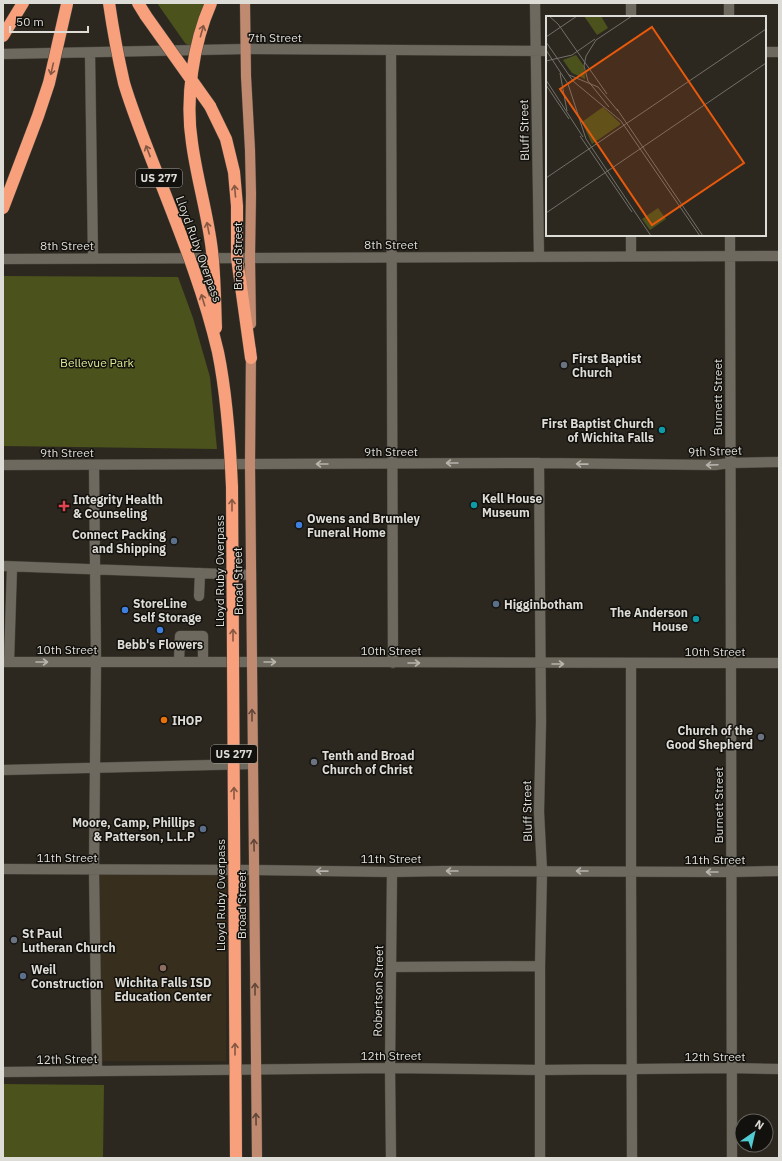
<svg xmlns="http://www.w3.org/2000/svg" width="782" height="1161" viewBox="0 0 782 1161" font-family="'IBM Plex Sans',sans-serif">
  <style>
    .education { fill: #382e1e }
    .green { fill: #4b521c }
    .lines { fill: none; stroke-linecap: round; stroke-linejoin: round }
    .minor-casing { stroke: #49463e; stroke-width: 11 }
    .major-casing { stroke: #49463e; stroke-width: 11 }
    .highway-casing { stroke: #49463e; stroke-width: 13 }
    .minor { stroke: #6d695f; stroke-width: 10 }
    .major { stroke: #c08a70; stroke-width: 10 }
    .highway { stroke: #f7a07b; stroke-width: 12 }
    .highway-bridge-casing { stroke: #49463e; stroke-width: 13; stroke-linecap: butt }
    .highway-bridge { stroke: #f7a07b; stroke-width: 12 }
    .oneway { stroke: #855844 }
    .oneway2 { stroke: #b6b4ac }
    .oneway3 { stroke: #61473a }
    .worship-dot { fill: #6b7280; stroke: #13110d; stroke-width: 1.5 }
    .culture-dot { fill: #0f9aa8; stroke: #13110d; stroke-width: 1.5 }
    .health-dot { fill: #e0444e; stroke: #13110d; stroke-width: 1.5 }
    .shop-dot { fill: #3f7fe0; stroke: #13110d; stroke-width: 1.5 }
    .service-dot { fill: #5c6f8a; stroke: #13110d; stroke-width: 1.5 }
    .food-dot { fill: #e8710a; stroke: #13110d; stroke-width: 1.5 }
    .education-dot { fill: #8d6e63; stroke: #13110d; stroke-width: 1.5 }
    .labels { text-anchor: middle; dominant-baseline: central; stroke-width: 3; stroke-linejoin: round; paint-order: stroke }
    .shield { fill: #13110d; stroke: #a19f9a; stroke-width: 1 }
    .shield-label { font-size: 11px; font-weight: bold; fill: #dedcd6 }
    .street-label { font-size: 12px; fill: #dedcd6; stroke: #13110d }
    .poi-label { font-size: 12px; font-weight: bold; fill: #dedcd6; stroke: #13110d; text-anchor: start }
    .park-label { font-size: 12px; fill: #dae893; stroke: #13110d }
    .inset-road { fill: none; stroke: #737069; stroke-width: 1 }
    .view { fill: #e8590c; fill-opacity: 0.15; stroke: #e8590c; stroke-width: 2 }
    .inset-edge { fill: none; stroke: #dedcd6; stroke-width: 2 }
  </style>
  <rect width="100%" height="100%" fill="#2c2820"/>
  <!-- education -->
  <path class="education" d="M100 875H226V1061H100Z"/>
  <!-- green -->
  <path class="green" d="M157 3H207L194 47H191L185 43Z
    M3 276 178 277 193 318 210 377 217 449 3 446Z
    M3 1084 104 1085 103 1158H3Z"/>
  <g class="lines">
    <!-- minor casing -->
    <g class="minor-casing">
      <path id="minor" d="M535 3 539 257
        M631 3V17
        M729 3V17
        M391 50 393 663
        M765 52H779
        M90 53 93 258
        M3 54 246 49 547 51
        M631 235V256
        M730 235 732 1158
        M3 259 779 256
        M539 463 541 722 539 812 542 871 540 966V1158
        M3 465 539 463 715 465 730 463 779 462
        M94 465 96 661 94 870 97 1071
        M3 566 251 575
        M199 596 200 573
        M179 661 180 636H203V661
        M3 662C262 660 520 664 779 663
        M9 662 12 567
        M631 664V872L632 1158
        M3 770 253 764
        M3 869 254 870 392 872 442 871 732 872 779 871
        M391 967 540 966
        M3 1072 390 1068 540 1070 732 1068 779 1069
        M391 1158 390 1068 392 872"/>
    </g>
    <!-- major casing -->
    <g class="major-casing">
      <path id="major" d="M245 3 246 76 250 150 251 194 250 257 251 324
        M251 350 250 464 257 1158"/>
    </g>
    <!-- highway casing -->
    <g class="highway-casing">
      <path id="highway" d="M138 3 146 16
        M3 36 23 3
        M210 106 226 139 234 172 237 206V258L251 358"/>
    </g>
    <!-- minor -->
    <use href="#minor" class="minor"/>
    <!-- major -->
    <use href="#major" class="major"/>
    <!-- highway -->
    <use href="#highway" class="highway"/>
    <!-- highway-bridge casing -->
    <g class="highway-bridge-casing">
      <path id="highway-bridge" d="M109 3C113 30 118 57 124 83 132 110 143 137 153 163 177 225 203 287 218 352 227 396 230 441 232 487L236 1158
        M211 3C193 44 185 99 192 143 197 180 208 215 212 251 215 276 215 302 216 328
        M146 16 210 106
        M3 208 38 116 49 83 67 4"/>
    </g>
    <!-- highway-bridge -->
    <use href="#highway-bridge" class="highway-bridge"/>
  </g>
  <!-- one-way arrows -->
  <defs><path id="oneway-shaft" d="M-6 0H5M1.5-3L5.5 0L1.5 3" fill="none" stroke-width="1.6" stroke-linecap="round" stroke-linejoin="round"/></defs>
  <g class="oneway">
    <use href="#oneway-shaft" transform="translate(202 31) rotate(-74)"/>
    <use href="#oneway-shaft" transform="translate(52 69) rotate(103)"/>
    <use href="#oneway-shaft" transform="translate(148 151) rotate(-111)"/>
    <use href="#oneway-shaft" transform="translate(235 191) rotate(-95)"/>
    <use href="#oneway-shaft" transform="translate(208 228) rotate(-101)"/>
    <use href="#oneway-shaft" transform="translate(203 300) rotate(-107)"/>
    <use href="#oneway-shaft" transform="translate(232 505) rotate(-90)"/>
    <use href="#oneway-shaft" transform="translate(233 635) rotate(-90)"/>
    <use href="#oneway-shaft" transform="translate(234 793) rotate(-90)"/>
    <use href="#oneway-shaft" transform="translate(235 1049) rotate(-90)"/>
  </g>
  <g class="oneway2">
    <use href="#oneway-shaft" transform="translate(452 463) rotate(180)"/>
    <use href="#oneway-shaft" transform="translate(322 464) rotate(180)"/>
    <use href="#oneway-shaft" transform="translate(582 464) rotate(-179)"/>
    <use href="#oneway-shaft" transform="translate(712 465) rotate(178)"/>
    <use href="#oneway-shaft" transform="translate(42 662)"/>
    <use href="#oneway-shaft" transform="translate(270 662)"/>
    <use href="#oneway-shaft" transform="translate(414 663)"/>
    <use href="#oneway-shaft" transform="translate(558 664)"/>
    <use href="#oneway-shaft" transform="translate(322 871) rotate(-179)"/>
    <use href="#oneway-shaft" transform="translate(452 871) rotate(-180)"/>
    <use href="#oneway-shaft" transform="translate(582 871) rotate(-180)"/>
    <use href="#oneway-shaft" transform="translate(712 872) rotate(-180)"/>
  </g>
  <g class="oneway3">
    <use href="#oneway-shaft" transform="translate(252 715) rotate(-90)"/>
    <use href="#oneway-shaft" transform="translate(254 845) rotate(-91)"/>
    <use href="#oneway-shaft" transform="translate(255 989) rotate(-90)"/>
    <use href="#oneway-shaft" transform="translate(256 1119) rotate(-91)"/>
  </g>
  <!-- markers -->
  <g class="worship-dot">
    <circle cx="564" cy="365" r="4"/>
    <circle cx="761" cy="737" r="4"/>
    <circle cx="314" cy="762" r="4"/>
    <circle cx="14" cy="940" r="4"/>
  </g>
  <g class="culture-dot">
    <circle cx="662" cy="430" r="4"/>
    <circle cx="474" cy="505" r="4"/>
    <circle cx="696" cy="619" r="4"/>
  </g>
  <path class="health-dot" d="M62 500h4v4h4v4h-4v4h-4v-4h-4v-4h4z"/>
  <g class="shop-dot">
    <circle cx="299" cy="525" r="4"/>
    <circle cx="125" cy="610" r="4"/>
    <circle cx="160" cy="630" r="4"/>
  </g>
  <g class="service-dot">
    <circle cx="174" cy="541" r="4"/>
    <circle cx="496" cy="604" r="4"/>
    <circle cx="203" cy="829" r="4"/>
    <circle cx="23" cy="976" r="4"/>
  </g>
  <circle class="food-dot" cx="164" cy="720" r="4"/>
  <circle class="education-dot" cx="163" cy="968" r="4"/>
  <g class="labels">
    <!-- shield labels -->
    <g class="shield">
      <rect x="136" y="169" width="46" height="18" rx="3"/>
      <rect x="211" y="745" width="46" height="18" rx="3"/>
    </g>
    <g class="shield-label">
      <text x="159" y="178">US 277</text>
      <text x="234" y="754">US 277</text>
    </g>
    <!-- street labels -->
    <g class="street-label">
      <text x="275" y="37">7th Street</text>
      <text transform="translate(524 130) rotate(-91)">Bluff Street</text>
      <text x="391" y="244">8th Street</text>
      <text x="67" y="245">8th Street</text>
      <text transform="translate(199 249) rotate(70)">Lloyd Ruby Overpass</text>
      <text transform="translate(237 256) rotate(-90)">Broad Street</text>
      <text transform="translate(717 397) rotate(-90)">Burnett Street</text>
      <text x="391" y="451">9th Street</text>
      <text transform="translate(715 451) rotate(-2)">9th Street</text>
      <text x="67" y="452">9th Street</text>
      <text transform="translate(219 571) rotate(-90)">Lloyd Ruby Overpass</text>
      <text transform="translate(238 581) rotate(-91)">Broad Street</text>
      <text x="67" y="649">10th Street</text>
      <text x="391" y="650">10th Street</text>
      <text x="715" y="651">10th Street</text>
      <text transform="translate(718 805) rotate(-90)">Burnett Street</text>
      <text transform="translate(527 811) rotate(-91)">Bluff Street</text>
      <text x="67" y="857">11th Street</text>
      <text x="391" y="858">11th Street</text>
      <text x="715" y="859">11th Street</text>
      <text transform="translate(220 895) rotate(-90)">Lloyd Ruby Overpass</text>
      <text transform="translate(241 905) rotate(-90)">Broad Street</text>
      <text transform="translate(378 991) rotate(-89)">Robertson Street</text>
      <text x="391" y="1055">12th Street</text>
      <text x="715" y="1056">12th Street</text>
      <text transform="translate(67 1059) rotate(-1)">12th Street</text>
    </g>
    <!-- poi labels -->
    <g class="poi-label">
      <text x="572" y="358">First Baptist<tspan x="572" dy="14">Church</tspan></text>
      <text x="654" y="423" text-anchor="end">First Baptist Church<tspan x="654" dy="14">of Wichita Falls</tspan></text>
      <text x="482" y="498">Kell House<tspan x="482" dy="14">Museum</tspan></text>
      <text x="73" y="499">Integrity Health<tspan x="73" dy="14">&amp; Counseling</tspan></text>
      <text x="307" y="518">Owens and Brumley<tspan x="307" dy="14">Funeral Home</tspan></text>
      <text x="166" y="534" text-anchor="end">Connect Packing<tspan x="166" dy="14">and Shipping</tspan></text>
      <text x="133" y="603">StoreLine<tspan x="133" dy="14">Self Storage</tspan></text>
      <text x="504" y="604">Higginbotham</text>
      <text x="688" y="612" text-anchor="end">The Anderson<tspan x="688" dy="14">House</tspan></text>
      <text x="160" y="644" text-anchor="middle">Bebb's Flowers</text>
      <text x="172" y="720">IHOP</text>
      <text x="753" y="730" text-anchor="end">Church of the<tspan x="753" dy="14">Good Shepherd</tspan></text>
      <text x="322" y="755">Tenth and Broad<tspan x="322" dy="14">Church of Christ</tspan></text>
      <text x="195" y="822" text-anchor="end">Moore, Camp, Phillips<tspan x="195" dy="14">&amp; Patterson, L.L.P</tspan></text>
      <text x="22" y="933">St Paul<tspan x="22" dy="14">Lutheran Church</tspan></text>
      <text x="31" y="969">Weil<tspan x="31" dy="14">Construction</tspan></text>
      <text x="163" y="982" text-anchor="middle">Wichita Falls ISD<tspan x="163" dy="14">Education Center</tspan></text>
    </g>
    <!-- park labels -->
    <g class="park-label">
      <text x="97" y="362">Bellevue Park</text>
    </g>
  </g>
  <!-- overview -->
  <g transform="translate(546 16)">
    <rect width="220" height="220" fill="#2c2820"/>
    <path d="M38 0H55L62 12 51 19ZM30 39 38 50 39 63 26 57 17 44ZM57 91 75 108 46 128 36 106ZM112 192 120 203 104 214 96 203Z" fill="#4b521c"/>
    <path class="inset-road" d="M3 0 12 8 61 78M0 21 31 0M0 26 27 65 75 105 154 220M0 34 22 68 40 123 105 220M0 45 26 39 49 23M14 57 21 95M23 59 52 71 72 95M0 64 37 121M0 69 23 103M63 91 42 65 38 50 40 40 50 24 86 0M71 93 157 220M34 120 86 196M0 162 220 13M0 197 220 47"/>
    <path class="view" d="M106 11 198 147 106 209 14 73Z"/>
    <rect width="220" height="220" class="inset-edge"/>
  </g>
  <!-- border -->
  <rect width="782" height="1161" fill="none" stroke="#dedcd6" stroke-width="8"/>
  <!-- north arrow -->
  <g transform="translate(754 1133) rotate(34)"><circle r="19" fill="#13110d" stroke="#64625d"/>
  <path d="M0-3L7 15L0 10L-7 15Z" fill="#51ccd4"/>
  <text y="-6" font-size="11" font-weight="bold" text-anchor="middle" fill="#dedcd6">N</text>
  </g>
  <!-- scale -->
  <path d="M10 26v6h78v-6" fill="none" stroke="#dedcd6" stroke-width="2"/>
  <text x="16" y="26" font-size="12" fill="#dedcd6" stroke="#13110d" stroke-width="3" paint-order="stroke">50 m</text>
</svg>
